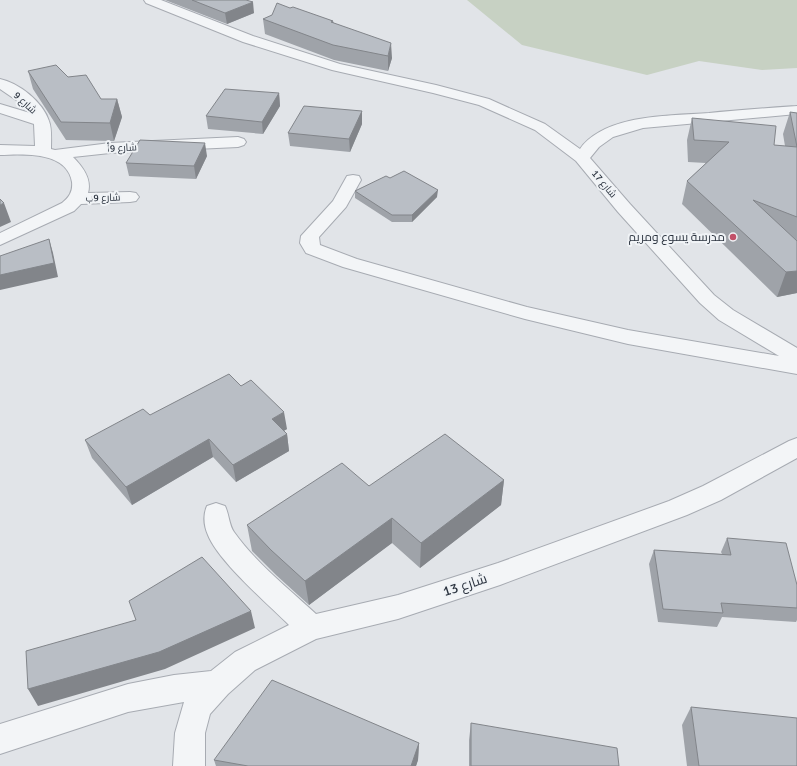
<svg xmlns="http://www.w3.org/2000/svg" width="797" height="766" viewBox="0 0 797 766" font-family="Signika,Cairo,sans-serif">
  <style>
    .green { fill: #c7d1c3 }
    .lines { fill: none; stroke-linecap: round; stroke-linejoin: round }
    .minor-casing { stroke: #a7abb2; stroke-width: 2 }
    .minor { fill: #f3f5f7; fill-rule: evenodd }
    .wall { fill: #9fa3a9 }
    .shaded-wall { fill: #82858a }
    .building { fill: #b9bec5; stroke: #82858a }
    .poi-dot { fill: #c25169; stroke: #f0f3f6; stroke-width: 1.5 }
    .labels { text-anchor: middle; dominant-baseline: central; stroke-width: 4; stroke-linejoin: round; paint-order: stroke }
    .far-street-label { font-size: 10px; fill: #2b333f; stroke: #f0f3f6 }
    .poi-label { font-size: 12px; fill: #2b333f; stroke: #f0f3f6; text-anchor: end }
    .near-street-label { font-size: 14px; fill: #2b333f; stroke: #f0f3f6 }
  </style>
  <rect width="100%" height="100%" fill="#e1e4e8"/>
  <!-- green -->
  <path class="green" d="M467 0H797V68L762 70 699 61 647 75 522 45Z"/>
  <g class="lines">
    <!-- minor casing -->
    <g class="minor-casing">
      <path id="minor" d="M144 0H161L253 36 340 64 436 85 489 99 545 124 580 149C605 114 670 116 709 113 738 110 768 108 797 106V114L643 128 613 137 599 147 590 158 630 204 714 295 733 310 797 348V374L628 344 525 319 343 267 306 253 300 243 301 236 333 201 347 176 353 175 359 176 361 180 346 207 319 237 320 245 357 259 527 307 628 330 779 356 719 320 700 303 618 212 576 161 535 130 479 105 433 93 332 70 243 42 146 3Z
        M0 79C19 83 43 102 49 121 52 129 51 140 51 149L55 150 110 143 238 137 244 139 246 142 244 145 238 147 110 153 73 157C83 167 92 179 88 193L130 192 136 193 139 197 136 201 130 202 81 204 74 211 0 245V233L62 203C69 197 73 192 72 182 67 151 23 154 0 155V145L35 146 34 124 0 113V104L30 113 19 102 0 89Z
        M797 438V458L721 500 687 515 500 585 398 619 316 639 255 670 228 694 210 714 205 733V766H173L175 733 184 702 128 712 0 754V724L128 684 174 675 211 671 235 652 289 625C267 603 219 562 208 535 204 526 203 515 207 506L216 503 225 506C229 514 229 525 234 532 256 563 288 588 316 614L398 595 498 563 669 501 703 486 789 441Z"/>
    </g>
    <!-- minor -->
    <use href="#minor" class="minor"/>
  </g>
  <!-- wall -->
  <path class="wall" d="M165 0H246L254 13 227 24Z
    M290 8 333 21 334 23 392 58 388 71 334 60 265 34 263 19Z
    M28 71 68 77 101 99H117L122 117 114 141 66 140 33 89Z
    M279 93 280 106 263 134 208 129 206 116Z
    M362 111V124L350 152 290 146 288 133Z
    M790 112 797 113V293L777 297 682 204 687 181 706 163 688 162 687 140 692 118 774 145 785 146 783 134Z
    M207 156 196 179 129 176 126 163Z
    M390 178 437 197 412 222H392L355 198V191Z
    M150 415 287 429 284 431 287 434 289 451 236 482 213 457 132 505 92 458 85 440Z
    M504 480 501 505 420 568 392 543 309 605 276 575 252 551 247 525 369 486Z
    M727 538 797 585V620L796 622 722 617 717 627 658 622 649 564 654 550 722 554 721 552Z
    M691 707 797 766H687L682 725Z
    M471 723 619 766H469V740Z
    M419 743 418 760 416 766H216L214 760Z"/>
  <!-- shaded-wall -->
  <path class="shaded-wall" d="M253 2 254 13 227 24 225 13Z
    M391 43 392 58 388 71V56Z
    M279 93 280 106 263 134 262 122Z
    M117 99 122 117 114 141 110 123Z
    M362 111V124L350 152 349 139Z
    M205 143 207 156 196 179 194 166Z
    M438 190 437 197 412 222V215Z
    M4 203 11 222 0 227V205Z
    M49 239 53 253 58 277 0 290V275Z
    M797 271V293L777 297 786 272Z
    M284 412 287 429 274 436 272 419Z
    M287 434 289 451 236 482 233 465Z
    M209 439 213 457 132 505 126 487Z
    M504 480 501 505 420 568 421 543Z
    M392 518V543L309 605 305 581Z
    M251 611 255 628 165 669 38 706 28 689Z
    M419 743 418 760 416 766H411Z"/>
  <!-- building -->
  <path class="building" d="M192 0H246L253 2 225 13Z
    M277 3 290 8 293 7 333 21 331 22 391 43 388 56 333 45 263 19 272 15Z
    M56 65 68 77 86 75 101 99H117L110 123 61 122 28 71Z
    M225 89 279 93 262 122 206 116Z
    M304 106 362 111 349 139 288 133Z
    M790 112 797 113V217L753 200 797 241V271L786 272 687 181 729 142 694 140 692 118 776 126 774 145 797 147Z
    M140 140 205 143 194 166 126 163Z
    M404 171 438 190 412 215H392L355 191 386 176 390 178Z
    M0 199 4 203 0 205Z
    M49 239 54 263 0 275V256Z
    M229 374 241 386 251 380 284 412 272 419 287 434 233 465 209 439 126 487 85 440 143 409 150 415Z
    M445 434 504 480 421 543 392 518 305 581 271 550 247 525 342 463 369 486Z
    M727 538 786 543 797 585V608L721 603 723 613 663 609 654 550 731 555Z
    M202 557 251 611 159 652 28 689 26 651 136 620 129 601Z
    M272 680 419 743 411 766H248L214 760Z
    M691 707 797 718V766H699Z
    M471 723 617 748 619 766H471Z"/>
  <!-- markers -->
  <circle class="poi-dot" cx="733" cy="237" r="4"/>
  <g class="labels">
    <!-- far-street labels -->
    <g class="far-street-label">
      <text transform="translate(25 103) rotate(43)">شارع 9</text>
      <text transform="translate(122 148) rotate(-3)">شارع 9أ</text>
      <text transform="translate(604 184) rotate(50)">شارع 17</text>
      <text transform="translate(103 198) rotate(-2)">شارع 9ب</text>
    </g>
    <!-- poi labels -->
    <g class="poi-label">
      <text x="725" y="237">مدرسة يسوع ومريم</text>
    </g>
    <!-- near-street labels -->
    <g class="near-street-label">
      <text transform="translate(465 585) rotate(-18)">شارع 13</text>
    </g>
  </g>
</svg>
